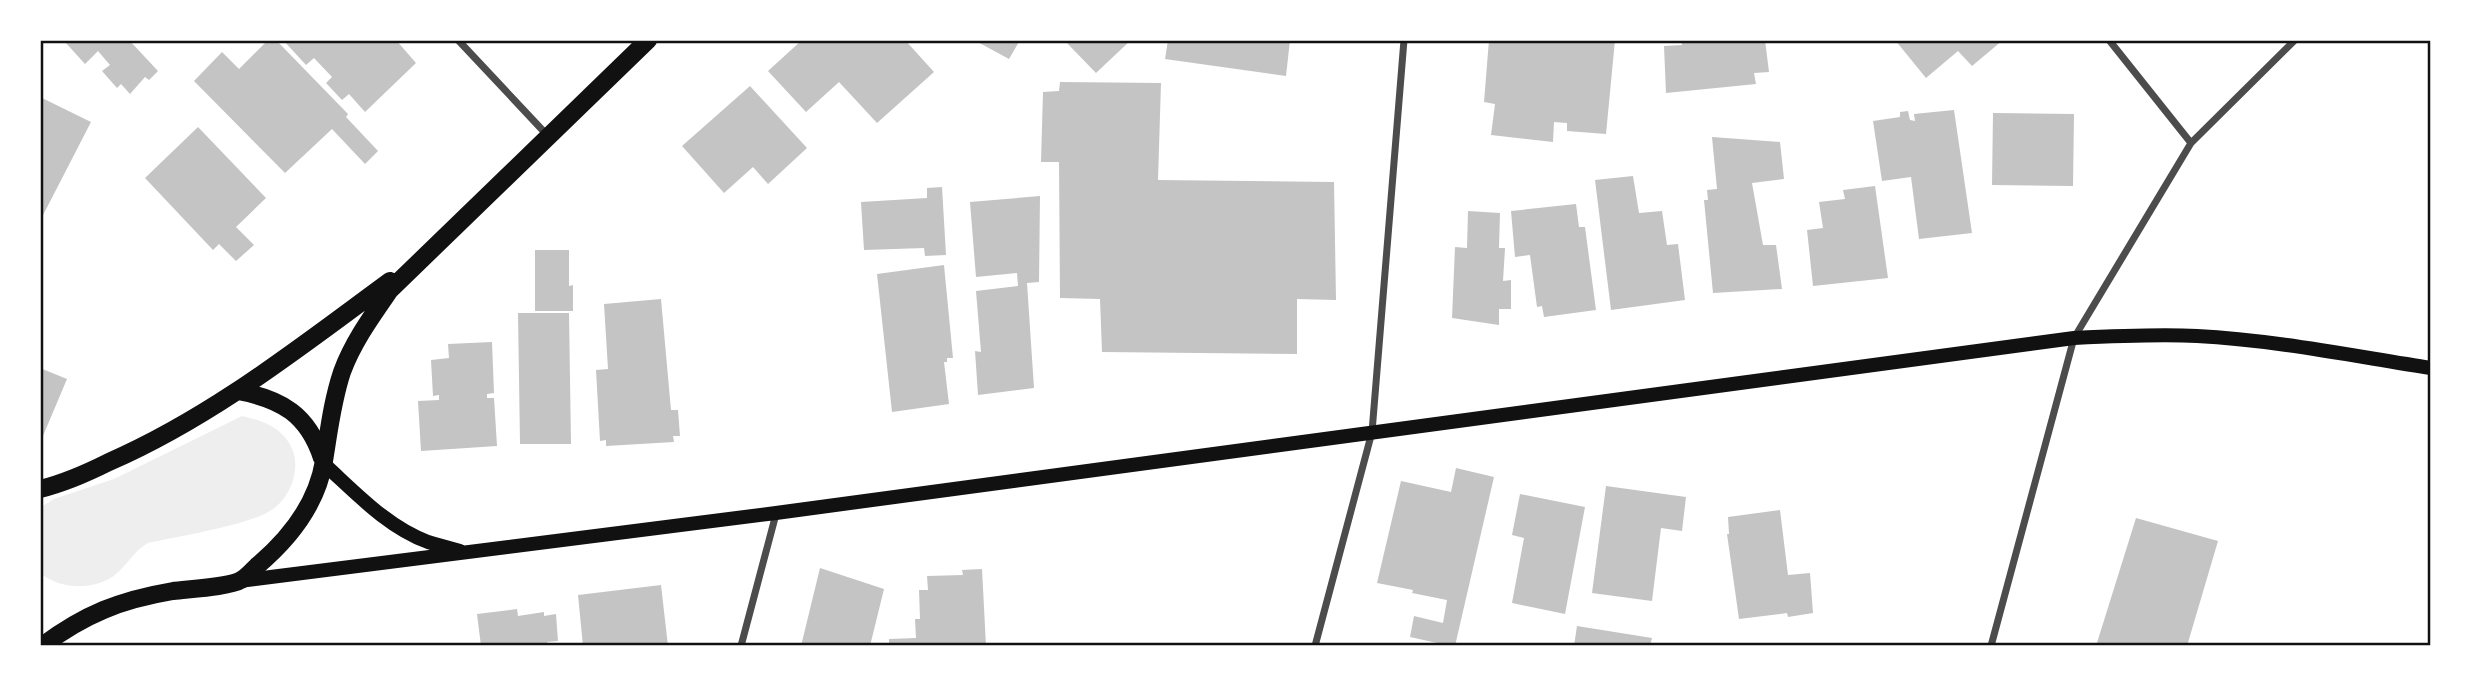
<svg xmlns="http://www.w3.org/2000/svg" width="2471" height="686" viewBox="0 0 2471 686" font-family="'Asap Condensed',sans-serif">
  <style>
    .green { fill: #eee }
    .building { fill: #c4c4c4 }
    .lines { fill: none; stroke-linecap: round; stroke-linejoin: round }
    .minor { stroke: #4c4c4c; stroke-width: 7 }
    .secondary { stroke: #111; stroke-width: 14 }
    .primary { stroke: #111; stroke-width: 18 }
    .neatline { fill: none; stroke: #111; stroke-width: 2.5 }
  </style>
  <rect width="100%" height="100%" fill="#fff"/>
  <!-- green -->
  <path class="green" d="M242 416C264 421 284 428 293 451 300 472 290 497 273 509 254 524 175 537 148 543 134 551 128 564 116 574 95 591 61 590 40 573L41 507 54 499 114 479Z"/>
  <!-- building -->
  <path class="building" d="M67 40H129L158 71 149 80 145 77 130 94 121 84 117 88 102 71 110 65 98 51 85 64 65 42Z
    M268 40H276L348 114 346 117 378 151 365 164 332 129 285 173 194 81 222 52 239 69Z
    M283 40H396L416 63 365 112 349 94 342 100 326 83 332 77 314 58 306 65Z
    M802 40H905L934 72 877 123 839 82 806 112 768 71Z
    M974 40H1020L1009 59Z
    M1064 40H1131L1096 73Z
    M1168 40H1290L1286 76 1165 59Z
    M1489 40H1615L1606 134 1567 131V123L1554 122 1553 142 1491 135 1495 104 1484 102Z
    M1681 40H1765L1769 72 1754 73 1756 84 1666 93 1664 46 1682 45Z
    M1895 40H2003L1972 66 1958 51 1926 78Z
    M1060 82 1161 83 1158 180 1334 182 1336 300 1297 299V354L1102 352 1100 299 1060 298 1059 162H1041L1043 92 1059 91Z
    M750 86 807 148 768 184 753 167 724 193 682 146Z
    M40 97 91 122 40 221Z
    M1954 110 1972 233 1919 239 1911 177 1882 181 1873 121 1900 117V112L1908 111 1910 120 1915 121 1914 114Z
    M1993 113 2074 114 2073 186 1992 185Z
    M198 127 266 198 236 227 254 245 236 261 219 244 213 250 145 178Z
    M1712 137 1780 142 1784 179 1752 183 1763 245H1776L1782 289 1713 293 1704 200H1708L1707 190 1717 189Z
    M1633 176 1639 213 1662 211 1667 245 1678 244 1685 300 1611 310 1595 180Z
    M1875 186 1888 278 1813 286 1807 230 1823 228 1819 202 1845 199 1843 190Z
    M942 187 946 255 925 256 924 248 864 250 861 202 927 198V188Z
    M1040 196 1039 282 1027 283 1034 388 978 395 975 351 981 352 976 291 1018 286 1017 273 976 277 970 202Z
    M1576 204 1579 227H1585L1596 310 1544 317 1542 306 1537 307 1530 255 1515 257 1511 211Z
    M1468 211 1500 213 1499 248H1505L1503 281 1511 280V309H1499V325L1452 318 1455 247 1467 248Z
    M535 250H569V286L573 285V311H535Z
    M944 265 953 358H947V362H944L949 404 892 412 877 274Z
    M661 299 671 410H678L680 436H673L674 442 606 446V440L600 441 596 370 608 369 604 304Z
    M518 313H569L571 444H520Z
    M492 342 494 393 487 394V398H494L497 446 421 451 418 401 439 400V395L433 396 431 360 449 358 448 344Z
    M40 368 67 379 40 443Z
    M1456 468 1494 477 1455 646H1451L1410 637 1414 616 1443 623 1447 600 1412 593 1413 590 1377 583 1401 481 1451 492Z
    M1606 486 1686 497 1682 531 1661 528 1652 601 1592 593Z
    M1520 494 1585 507 1565 614 1512 603 1524 538 1512 535Z
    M1780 510 1788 575 1810 573 1813 613 1788 617 1787 613 1739 619 1727 534H1729L1728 517Z
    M2136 518 2218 541 2187 646H2096Z
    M820 568 884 589 870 646H801Z
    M982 569 986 646H889V639L916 638 915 619H920L919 590H928L927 576 963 575 962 570Z
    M661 585 668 646H583L578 595Z
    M517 609 518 616 544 612V616L556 614 558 641 547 642 548 646H481L477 614Z
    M1577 626 1652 638 1650 646H1574Z"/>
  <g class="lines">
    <!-- minor -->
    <path class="minor" d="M458 40 548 136
      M2191 143 2295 40
      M741 646 776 514
      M1315 646 1372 432 1404 40
      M1991 646 2074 338 2191 143 2109 40"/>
    <!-- secondary -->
    <path class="secondary" d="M324 464C355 492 387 527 428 542 438 545 449 548 460 551
      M239 581 776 513 2074 338C2115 336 2156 334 2197 336 2275 340 2353 356 2431 368"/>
    <!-- primary -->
    <path class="primary" d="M238 391C282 399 308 415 322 458
      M40 489C65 483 87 473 109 462 212 417 300 347 390 281
      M42 646C85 614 120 600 173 591 188 589 230 587 241 580 247 577 252 571 257 566 289 539 317 504 324 461 329 431 332 402 342 372 353 342 372 316 390 290L648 40"/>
  </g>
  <!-- border -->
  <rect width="2471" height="686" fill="none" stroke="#ffffff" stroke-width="84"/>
  <rect x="42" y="42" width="2387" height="602" class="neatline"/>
</svg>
